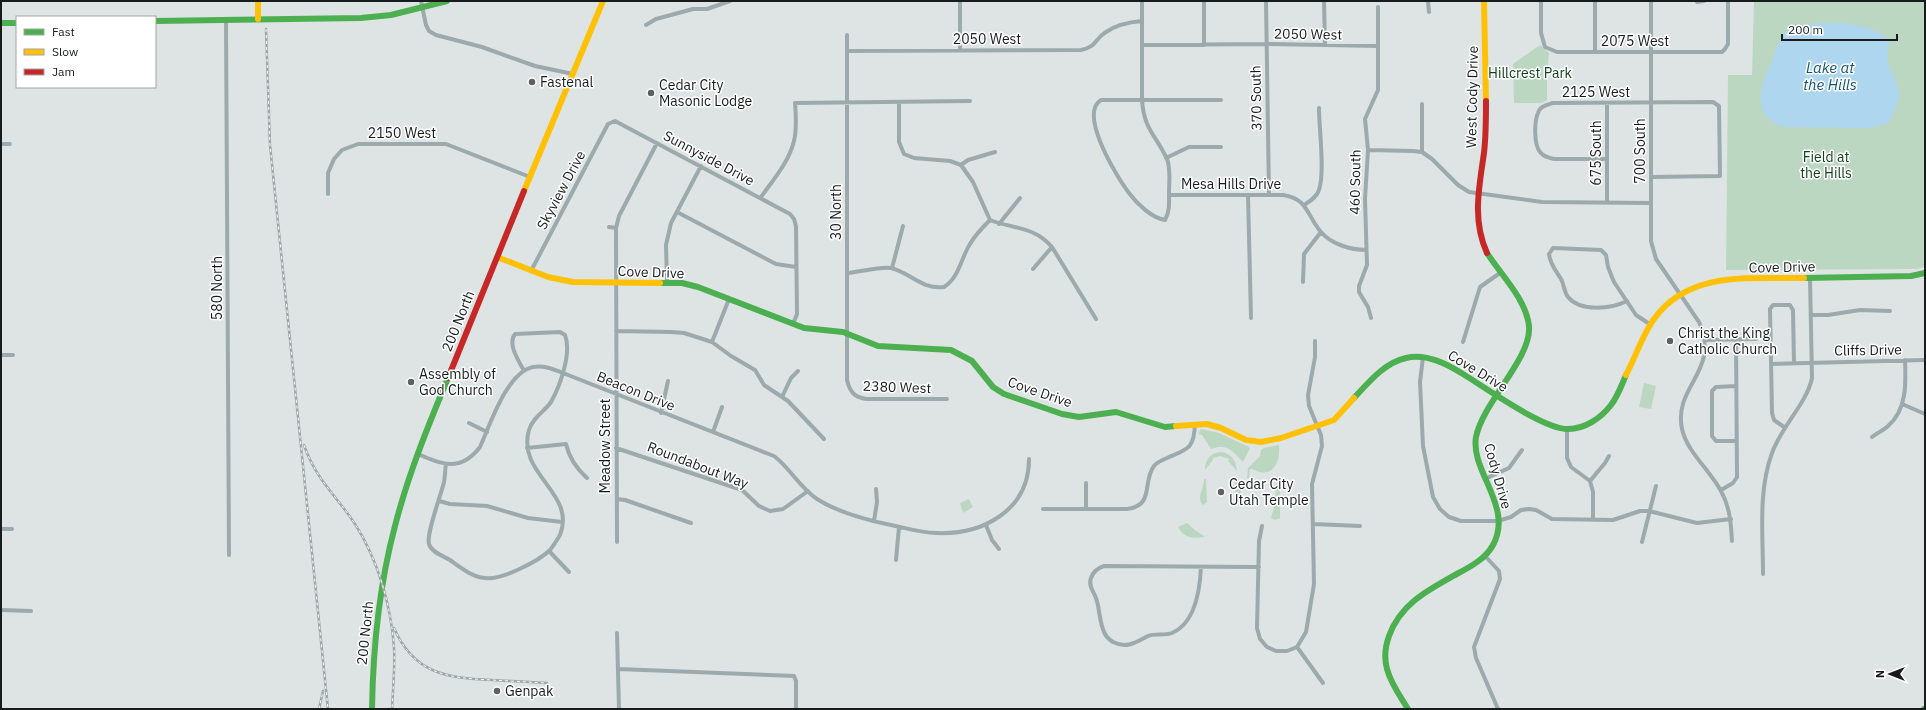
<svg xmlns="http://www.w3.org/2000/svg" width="1926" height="710" viewBox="0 0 1926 710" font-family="'IBM Plex Sans',sans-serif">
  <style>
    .green { fill: #bcd7c1 }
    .water { fill: #aed7ef }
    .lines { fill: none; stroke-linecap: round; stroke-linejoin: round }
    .street { stroke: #9ca9ad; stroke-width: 4 }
    .fast { stroke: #4caf50; stroke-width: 6 }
    .slow { stroke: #ffc107; stroke-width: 6 }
    .jam { stroke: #c62828; stroke-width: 6 }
    .rail-casing { stroke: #9da7a8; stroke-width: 2.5 }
    .rail { stroke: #fff; stroke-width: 1; stroke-dasharray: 3; stroke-linecap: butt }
    .poi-dot { fill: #5d6161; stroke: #fff; stroke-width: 1.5 }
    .labels { text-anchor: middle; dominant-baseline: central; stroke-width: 3; stroke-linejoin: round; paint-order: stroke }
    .street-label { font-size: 14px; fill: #171b1b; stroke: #fff }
    .park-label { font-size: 14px; fill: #10421a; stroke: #fff }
    .poi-label { font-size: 14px; fill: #171b1b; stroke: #fff; text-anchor: start }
    .water-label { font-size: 15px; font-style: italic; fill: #115476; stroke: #fff }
  </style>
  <rect width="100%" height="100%" fill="#dee4e4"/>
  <!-- green -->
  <path class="green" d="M1754 1H1925V266L1918 269 1726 270 1728 75H1752Z
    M1540 45 1549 53 1547 76V100L1542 103H1514L1513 64Z
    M1644 383 1656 386 1651 409 1639 407Z
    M1201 429 1219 433 1249 447 1250 448 1243 462C1232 451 1228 443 1211 449L1202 435 1198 434Z
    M1279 445C1280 457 1277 476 1259 472 1255 471 1255 469 1250 469L1249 478H1247L1248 468 1260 456 1261 450 1264 448Z
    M1222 452C1232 454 1236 461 1237 471L1228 461 1229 459 1220 456 1213 458V460L1205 470C1205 459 1211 452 1222 452Z
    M1204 479H1206L1207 502 1203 505C1196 499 1204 488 1204 479Z
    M1235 479H1238V487L1241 491 1239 505 1235 502Z
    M1276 480 1280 482V518L1275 520 1271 518 1275 505Z
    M969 499 973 507 963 513 960 503Z
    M1187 523 1196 531 1204 536V537C1193 539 1184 538 1178 527Z"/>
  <!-- water -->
  <path class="water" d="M1843 23C1860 26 1880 28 1890 43 1881 65 1898 75 1899 95 1899 104 1892 117 1887 124L1868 128 1783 127C1748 113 1762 86 1772 60 1777 48 1778 38 1788 30 1798 23 1830 23 1843 23Z"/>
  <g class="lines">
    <!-- street -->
    <path class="street" d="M421 1 426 25 429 31 436 35 482 47 535 66 573 74
      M960 1V50
      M1142 1V100C1144 130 1156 135 1167 159 1171 169 1169 182 1169 193 1169 203 1170 211 1165 220 1152 218 1137 204 1129 193 1117 177 1078 114 1101 100H1221
      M1266 1 1269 195
      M1324 1 1325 45
      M1428 1 1429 12
      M1541 1V33L1545 47 1557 52H1722L1725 49 1728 44V1
      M1595 1V52
      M1651 1V241L1656 259 1699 322C1721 372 1673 385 1682 429 1687 452 1710 470 1721 491 1730 507 1731 524 1732 541
      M1697 2 1704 1
      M226 20 229 555
      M646 25 656 19 693 9H707L730 1
      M847 35V380C850 392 854 397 866 399H947
      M1142 45 1266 44 1378 46
      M1204 45V1
      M847 51 1081 50C1097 47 1094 39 1106 32 1116 25 1130 22 1142 21
      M899 102V142L904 154 914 158 950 161 961 165 973 182 990 220C1013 229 1034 226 1052 247L1096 319
      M1607 104V203
      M1 144H10
      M1368 150 1413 151 1422 152 1432 159 1458 185 1469 192 1542 202 1651 203
      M1422 152V104
      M1166 158 1189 147H1221
      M1607 159H1554C1549 158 1544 157 1540 152 1534 145 1534 122 1538 113 1540 106 1547 105 1553 103L1713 102 1719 106 1720 176 1651 177
      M961 165 968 160 995 152
      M328 194V173L334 159 342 150 358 144H446L530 177
      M1169 195H1283C1309 199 1306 215 1321 232 1331 244 1351 250 1366 250
      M1248 195 1251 318
      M761 197C773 180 789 162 794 141 797 129 796 115 795 103L970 101
      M1304 205C1310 201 1317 197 1319 190 1325 172 1319 128 1319 108
      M677 212 776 264 796 267
      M999 224 1020 198
      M609 227 616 228
      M892 268 903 226
      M1033 269 1052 247
      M531 271 608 124 615 121 790 214 794 219 796 226 797 314 793 324
      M848 273C859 272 882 266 891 268 911 273 922 290 944 287 959 278 961 258 970 244 975 235 983 227 990 220
      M667 282 666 245 671 223 701 166
      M1303 282 1304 254 1321 232
      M1627 301C1611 309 1580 312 1568 297 1564 292 1564 284 1561 279 1556 271 1550 264 1549 254L1553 248 1601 250 1606 255 1608 267 1614 282 1636 315 1651 325
      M1811 315H1828L1860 310 1890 311
      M1371 318 1368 307 1359 292V286L1367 265 1365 199 1368 150 1365 119 1378 90V7
      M616 331 671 332 684 333 712 342 731 356 755 370 764 385 788 401 824 439
      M1705 340 1756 339
      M712 342 729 299
      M1463 342 1480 287 1500 273
      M1 355H13
      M1423 357 1420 382 1423 446 1433 497 1440 509 1449 517 1461 521H1498L1511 517 1521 510 1529 509 1536 510 1552 519 1613 520 1640 511H1649L1697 523 1731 519
      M1771 364 1925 360
      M1736 386 1716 387 1712 391V436L1716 441H1736
      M782 397 791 378 798 371
      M1902 404 1925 414
      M661 413 668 381
      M469 423 487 432
      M1784 427 1774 420 1772 413 1770 309 1773 305H1790L1793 310 1794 363
      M1567 429V458L1571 467 1590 481 1593 492V520
      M713 432 722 407
      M1872 437C1877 433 1884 430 1888 426 1907 410 1906 383 1905 360
      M527 448 566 444C569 458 577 469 587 478
      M616 448 742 490 759 506 770 511 783 509 808 491
      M418 454C442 465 461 472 480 447 490 425 507 372 533 367 543 365 553 369 563 373L774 456C790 468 800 488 817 499 839 513 866 520 891 525 906 528 921 533 936 533 982 535 1029 511 1029 459
      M446 464C445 470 445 477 444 482 441 495 426 534 429 544 431 552 443 556 450 560 460 567 472 577 485 578 500 581 539 561 550 550 554 545 557 540 560 535 577 493 516 474 529 430 533 417 544 412 551 402 560 386 572 353 565 335L560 332 515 334C507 344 519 361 524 371
      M1487 478 1509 468 1522 450
      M1590 481 1605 463 1609 456
      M1721 490 1733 483 1737 477 1736 339
      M617 499 625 500 691 523
      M439 501 450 504 487 506 528 518 562 522
      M1043 509H1127C1155 506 1142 481 1154 466 1157 462 1162 460 1167 458 1188 449 1194 449 1195 424
      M1086 509V483
      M874 521 877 502 876 489
      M1313 524 1360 526
      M986 525 992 540 999 549
      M1262 526 1259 541 1257 628 1260 639 1267 647 1276 651H1287L1297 647 1306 632 1314 584 1312 484 1322 446 1321 435 1309 406 1308 395 1315 357V341
      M1 529H12
      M617 542 616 228 619 216 657 143
      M1642 542 1656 486
      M549 551 569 572
      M1485 556 1499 571 1500 579 1474 647 1476 658 1498 709
      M896 560 899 527
      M1201 567C1200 589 1196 623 1172 633 1164 636 1155 633 1148 636 1136 642 1127 649 1113 642 1110 640 1107 638 1105 634 1099 623 1100 609 1096 598 1094 592 1088 586 1091 578 1093 572 1098 568 1104 566L1259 567
      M1763 574C1763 534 1758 491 1772 453 1781 427 1807 403 1812 378L1810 278
      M1 610 31 611
      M617 633 619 709
      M1297 647 1323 683
      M618 669 794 676 796 681V709"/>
    <!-- fast -->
    <path class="fast" d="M155 21 361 18 391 15 447 1
      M1 23H17
      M1804 278 1911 276 1925 273
      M660 283H682L698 287 804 328 843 332 878 346 951 350 972 361 993 387 1004 394 1062 414 1079 417 1116 412 1165 427 1176 426
      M1354 398C1369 382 1384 363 1406 358 1426 353 1447 364 1463 374 1486 388 1543 429 1568 429 1585 429 1601 418 1611 405 1618 396 1622 384 1626 375
      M372 709C373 647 379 586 395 526 408 475 428 426 448 378
      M1408 709C1400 696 1391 684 1387 669 1384 658 1385 647 1389 636 1400 605 1426 591 1453 576 1468 568 1485 560 1493 545 1514 507 1470 471 1476 437 1483 402 1532 358 1529 326 1526 299 1501 275 1487 253
      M1924 709H1925"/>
    <!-- slow -->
    <path class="slow" d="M258 1V19
      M1484 1 1486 101
      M524 191 603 1
      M497 257 548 277 573 282 660 283
      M1626 375C1635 358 1643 334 1654 319 1689 270 1751 279 1804 278
      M1176 426 1207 424 1221 428 1246 440 1261 442 1281 438 1334 420 1354 398"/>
    <!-- jam -->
    <path class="jam" d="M1486 101C1486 118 1486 136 1484 153 1479 188 1472 220 1487 253
      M448 378 524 191"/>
    <!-- rail casing -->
    <g class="rail-casing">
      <path id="rail" d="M266 29 270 145 328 709
        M304 445C316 480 336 495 355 524 378 560 391 605 394 648 395 668 393 689 392 709
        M394 628C414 674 447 678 492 680 510 681 528 682 547 683
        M319 709 323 691"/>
    </g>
    <!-- rail -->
    <use href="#rail" class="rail"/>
  </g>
  <!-- markers -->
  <g class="poi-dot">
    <circle cx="532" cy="82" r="4"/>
    <circle cx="651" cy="93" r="4"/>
    <circle cx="1670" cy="341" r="4"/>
    <circle cx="411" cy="382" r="4"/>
    <circle cx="1221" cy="492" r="4"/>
    <circle cx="497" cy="691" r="4"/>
  </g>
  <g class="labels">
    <!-- street labels -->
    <g class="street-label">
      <text transform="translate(1308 34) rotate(1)">2050 West</text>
      <text x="987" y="39">2050 West</text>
      <text x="1635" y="41">2075 West</text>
      <text x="1596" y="92">2125 West</text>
      <text transform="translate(1472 97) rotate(-89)">West Cody Drive</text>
      <text transform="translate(1256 98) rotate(-91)">370 South</text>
      <text x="402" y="133">2150 West</text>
      <text transform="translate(1640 151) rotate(-90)">700 South</text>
      <text transform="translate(1596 153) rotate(-90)">675 South</text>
      <text transform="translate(709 158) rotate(28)">Sunnyside Drive</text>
      <text transform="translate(1355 182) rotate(-89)">460 South</text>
      <text x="1231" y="184">Mesa Hills Drive</text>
      <text transform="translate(561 190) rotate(-62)">Skyview Drive</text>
      <text transform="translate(836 212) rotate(-90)">30 North</text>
      <text transform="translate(1782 267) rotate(-1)">Cove Drive</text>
      <text transform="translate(651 272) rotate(2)">Cove Drive</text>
      <text transform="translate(217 288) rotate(-90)">580 North</text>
      <text transform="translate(458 321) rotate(-68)">200 North</text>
      <text transform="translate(1868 350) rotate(-1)">Cliffs Drive</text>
      <text transform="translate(1478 371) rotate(31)">Cove Drive</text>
      <text transform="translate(897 387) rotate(2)">2380 West</text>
      <text transform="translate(636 391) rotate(22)">Beacon Drive</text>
      <text transform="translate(1040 392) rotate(19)">Cove Drive</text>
      <text transform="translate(605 446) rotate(-90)">Meadow Street</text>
      <text transform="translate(698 465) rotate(21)">Roundabout Way</text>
      <text transform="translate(1498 476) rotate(74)">Cody Drive</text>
      <text transform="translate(365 633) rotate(-84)">200 North</text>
    </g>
    <!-- park labels -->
    <g class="park-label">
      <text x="1530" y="73">Hillcrest Park</text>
      <text x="1826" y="157">Field at<tspan x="1826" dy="16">the Hills</tspan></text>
    </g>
    <!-- poi labels -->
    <g class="poi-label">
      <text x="540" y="82">Fastenal</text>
      <text x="659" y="85">Cedar City<tspan x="659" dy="16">Masonic Lodge</tspan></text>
      <text x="1678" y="333">Christ the King<tspan x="1678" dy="16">Catholic Church</tspan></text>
      <text x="419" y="374">Assembly of<tspan x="419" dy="16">God Church</tspan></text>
      <text x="1229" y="484">Cedar City<tspan x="1229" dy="16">Utah Temple</tspan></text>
      <text x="505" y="691">Genpak</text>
    </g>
    <!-- water labels -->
    <g class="water-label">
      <text x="1830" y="67">Lake at<tspan x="1830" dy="17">the Hills</tspan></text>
    </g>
  </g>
  <!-- border -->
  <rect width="1926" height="710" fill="none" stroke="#171b1b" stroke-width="4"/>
  <!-- legend -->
  <rect x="16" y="16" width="140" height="72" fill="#ffffff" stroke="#a2a4a4"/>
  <rect x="24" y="29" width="20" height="6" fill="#4caf50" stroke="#a2a4a4"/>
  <text x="52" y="36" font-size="12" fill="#171b1b">Fast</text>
  <rect x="24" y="49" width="20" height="6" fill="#ffc107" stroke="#a2a4a4"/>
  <text x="52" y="56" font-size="12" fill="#171b1b">Slow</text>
  <rect x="24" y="69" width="20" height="6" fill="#c62828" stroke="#a2a4a4"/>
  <text x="52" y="76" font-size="12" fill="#171b1b">Jam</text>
  <!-- north arrow -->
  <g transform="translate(1890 674) rotate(270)" stroke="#ffffff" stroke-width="3" paint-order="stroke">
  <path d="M0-3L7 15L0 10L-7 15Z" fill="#171b1b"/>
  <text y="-6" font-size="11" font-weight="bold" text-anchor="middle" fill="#171b1b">N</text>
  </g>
  <!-- scale -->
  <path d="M1782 34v6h115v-6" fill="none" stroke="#171b1b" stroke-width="2"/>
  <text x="1788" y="34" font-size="12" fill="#171b1b" stroke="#ffffff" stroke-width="3" paint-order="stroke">200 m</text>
</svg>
